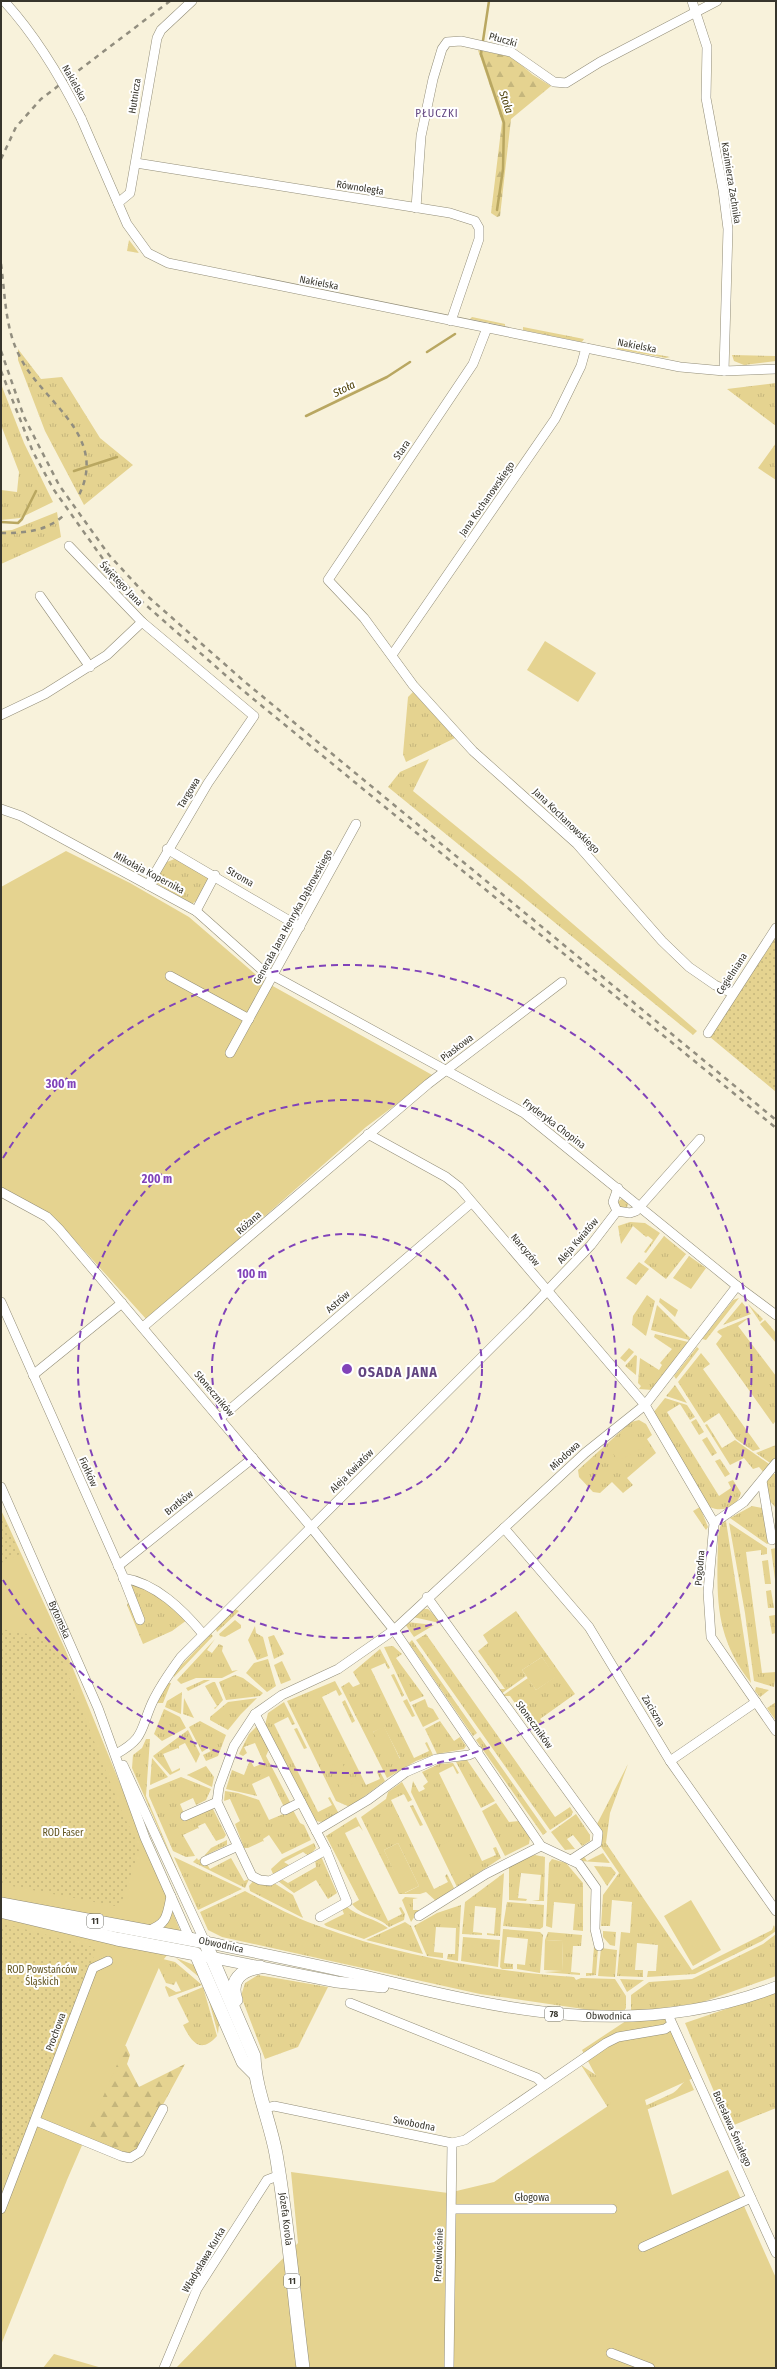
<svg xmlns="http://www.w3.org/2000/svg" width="777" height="2369" viewBox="0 0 777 2369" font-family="'Fira Sans Condensed',sans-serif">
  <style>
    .grass { fill: url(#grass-tufts); fill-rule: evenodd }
    .forest { fill: url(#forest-firs) }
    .park { fill: #e5d390 }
    .garden { fill: url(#garden-dots) }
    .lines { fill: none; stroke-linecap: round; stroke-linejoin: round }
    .stream { stroke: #b9a761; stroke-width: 2.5 }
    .minor-casing { stroke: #928d78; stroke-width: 10 }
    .major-casing { stroke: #928d78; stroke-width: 12 }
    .highway-casing { stroke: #928d78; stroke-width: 14 }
    .minor { stroke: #fff; stroke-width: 9 }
    .major { stroke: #fff; stroke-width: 11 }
    .highway { stroke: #fff; stroke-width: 13 }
    .rail { stroke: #928e7f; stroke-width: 2.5; stroke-dasharray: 5 5; stroke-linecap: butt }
    .minor-bridge-casing { stroke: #928d78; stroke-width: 10; stroke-linecap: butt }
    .minor-bridge { stroke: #fff; stroke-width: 9 }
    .ring { fill: none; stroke: #8143b9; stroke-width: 2; stroke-dasharray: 7 5 }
    .labels { text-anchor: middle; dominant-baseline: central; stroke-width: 4; stroke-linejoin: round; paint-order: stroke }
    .shield { fill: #fff; stroke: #73726b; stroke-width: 1 }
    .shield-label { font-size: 9px; font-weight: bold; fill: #37352c }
    .street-label { font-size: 10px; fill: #37352c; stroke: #fff }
    .park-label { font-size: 10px; fill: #60531e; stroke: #fff }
    .water-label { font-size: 11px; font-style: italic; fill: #483b00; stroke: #fff }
    .neighbourhood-label { font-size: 11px; letter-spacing: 1px; fill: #614480; stroke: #fff }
    .district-label { font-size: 14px; font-weight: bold; letter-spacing: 1px; fill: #614480; stroke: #fff }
    .centre { fill: #8143b9; stroke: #fff; stroke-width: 2 }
    .ring-label { font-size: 12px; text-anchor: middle; font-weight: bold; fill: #8143b9; stroke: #fff; stroke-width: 4; stroke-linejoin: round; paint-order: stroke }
  </style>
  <defs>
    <pattern id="grass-tufts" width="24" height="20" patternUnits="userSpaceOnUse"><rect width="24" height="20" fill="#e5d390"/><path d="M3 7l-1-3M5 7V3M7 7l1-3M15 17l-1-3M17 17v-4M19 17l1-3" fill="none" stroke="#c5b67c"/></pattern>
    <pattern id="forest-firs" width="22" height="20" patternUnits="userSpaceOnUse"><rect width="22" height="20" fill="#e5d390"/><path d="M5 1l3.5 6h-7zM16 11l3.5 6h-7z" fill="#c5b67c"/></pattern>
    <pattern id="garden-dots" width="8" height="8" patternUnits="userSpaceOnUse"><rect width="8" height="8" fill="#e5d390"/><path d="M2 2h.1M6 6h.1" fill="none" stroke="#c5b67c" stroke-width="1.8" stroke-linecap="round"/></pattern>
  </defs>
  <rect width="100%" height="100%" fill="#f8f2db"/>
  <!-- grass -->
  <path class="grass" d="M129 240 139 253 127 251Z
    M472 317 505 324V326L470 319Z
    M523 327 584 339 582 342 523 330Z
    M618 347 670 357 666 358 617 349Z
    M18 349 41 379 62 377 100 438 133 465 84 505 45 431 18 360Z
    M732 355 776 356V361L744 365 734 361Z
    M776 383V426L727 389Z
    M1 384 24 443 53 502 20 518 1 520V490L17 492 19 472 1 425Z
    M776 443V480L758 468Z
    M57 512 61 537 1 564V531L12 530Z
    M413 692 455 738 406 762 403 754 408 697Z
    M429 759 413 791 522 880 697 1031 693 1035 388 787 400 772Z
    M177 858 209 878 196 901 192 904 156 883 155 880 167 862Z
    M618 1204a5 5 0 1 1 10 0a5 5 0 1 1-10 0Z
    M630 1222 645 1223 660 1233 646 1253 644 1252 653 1240 648 1236 646 1237 633 1226 621 1244 618 1226Z
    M664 1236 686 1254 666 1279 644 1262Z
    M689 1256 706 1268 691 1289 673 1278Z
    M639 1262 649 1269 636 1285 626 1278Z
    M647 1295 655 1301 646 1336 632 1325 633 1316Z
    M660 1298 678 1310 675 1317 659 1302Z
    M739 1298 706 1340 702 1339 733 1300Z
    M742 1302 751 1314 723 1325Z
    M748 1304 763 1319 760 1322Z
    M657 1305 690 1338 689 1340 651 1330Z
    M750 1317 738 1326 776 1376V1421L773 1424 716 1344 722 1336 717 1332 719 1330Z
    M765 1320 776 1333V1343L760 1324Z
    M655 1334 688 1342 652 1390 639 1389 641 1386 638 1383 640 1358 659 1370 662 1365 660 1363 672 1349 654 1337Z
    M697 1347 699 1349 676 1379 674 1376Z
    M629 1348 634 1352 625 1362 620 1358Z
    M701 1353 710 1364 703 1369 760 1449 753 1451 736 1439 719 1413 704 1423 678 1382Z
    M635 1355 637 1356 636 1375 625 1366Z
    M675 1385 687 1403 666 1396Z
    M665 1398 687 1405 695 1417 690 1420 680 1404 667 1412 719 1496 731 1488 728 1482 733 1480 741 1493C737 1507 722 1513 710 1507L657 1422 653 1413Z
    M696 1419 704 1432 699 1435 691 1422Z
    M639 1420 646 1424 652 1435 647 1439 656 1453 627 1478 633 1485 623 1493 612 1482 600 1493 593 1492 579 1477 578 1470 631 1422Z
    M707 1424 722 1448 735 1440 772 1466 766 1475 759 1467 753 1469 744 1458 730 1465 705 1425Z
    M707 1437 717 1453 712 1456 702 1440Z
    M776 1445V1460L773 1465 756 1453Z
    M720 1459 730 1474 725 1477 715 1461Z
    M773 1474H776V1508L768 1499 764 1483Z
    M752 1506 762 1508 769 1543 767 1544 730 1518Z
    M700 1507 708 1527 706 1530 693 1511Z
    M724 1521H726L751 1683C713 1635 717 1594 718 1537L720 1527Z
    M729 1523 767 1548V1554L761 1555V1550L746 1552 762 1673 776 1672 774 1687 754 1681 745 1613Z
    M776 1548V1587L771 1549Z
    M768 1560 771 1584H765L762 1561Z
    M127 1583 149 1589 187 1620 172 1631 143 1644 127 1605 129 1600 138 1624 144 1622Z
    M771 1590 774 1608H768L766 1591Z
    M235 1609 239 1611 217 1632 216 1629Z
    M424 1609H428L444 1624 413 1617Z
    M516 1611 575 1694 540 1719 543 1722 533 1729 510 1696H502L528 1678 536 1690 555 1677 542 1657 522 1670 526 1676 501 1694 497 1689H505L478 1651 488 1643 483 1635Z
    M775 1615 776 1633 772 1634 769 1616Z
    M235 1620 241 1625V1628L225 1637 220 1636 219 1634Z
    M407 1622 434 1625 414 1637 405 1624Z
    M255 1626 256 1633 263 1637 268 1656 257 1660 248 1640Z
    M211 1634 213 1636 174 1677 173 1674Z
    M426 1634 555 1817 570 1807 573 1812 571 1816 550 1830 416 1640Z
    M274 1635 284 1654 274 1659 268 1637Z
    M215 1639 207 1650 212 1653 219 1644 223 1646 222 1651 232 1671 238 1670 222 1678H196L181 1684 177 1680Z
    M412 1640 477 1733 473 1736 409 1643Z
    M393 1646 402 1654 396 1658 424 1696 410 1702 384 1647Z
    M380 1649 390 1668 388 1669 385 1663 371 1669 414 1758 429 1751 425 1743 427 1742 433 1755 416 1761 387 1778 341 1687 349 1682 353 1687 360 1684 353 1672ZM384 1727 400 1758V1759L373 1732Z
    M268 1659 276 1686 267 1692 246 1673 254 1663Z
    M282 1661 291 1680 281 1684 274 1665Z
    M394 1674 404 1695 402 1697 391 1675Z
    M235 1675 243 1678 263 1693 260 1696 226 1700 219 1682Z
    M204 1680H210L188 1691 186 1688Z
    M335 1681 342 1694 339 1696 336 1690 322 1697 366 1785 380 1779 377 1772 379 1770 385 1781 350 1807 336 1801 287 1701Z
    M213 1682H215L223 1700 215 1709 214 1708 217 1706 205 1686Z
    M167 1683H171L163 1703H157Z
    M756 1687 769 1690 760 1697 755 1691Z
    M182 1692 181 1714 165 1707 167 1701Z
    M184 1698 194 1718 183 1714Z
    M257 1698 241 1714 228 1730 210 1720V1717L228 1702Z
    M407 1699 415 1716 412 1717 403 1701Z
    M425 1699 428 1707 433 1709 439 1719 423 1727 412 1705Z
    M345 1700 355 1721 352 1723 342 1702Z
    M284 1702 295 1724 292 1725 288 1717 274 1724 318 1812 332 1805 328 1798 330 1797 339 1814C328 1820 322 1826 312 1818L265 1725 268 1713Z
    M776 1702V1721L767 1708Z
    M164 1709 180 1717 186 1728 162 1741 154 1734Z
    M200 1721 226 1735 218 1756 206 1761 203 1755 211 1751 208 1748 202 1752 189 1727Z
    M440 1721 454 1741 460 1737 466 1746 464 1749 437 1754 425 1729Z
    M256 1727 262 1733 269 1749 266 1756 291 1804 284 1807 269 1776 252 1784 257 1796 226 1789 232 1770 244 1775 250 1760 254 1767 264 1763 255 1743 244 1747 247 1753 243 1756 239 1754 249 1734Z
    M297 1728 307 1748 304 1749 294 1729Z
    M188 1730 200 1754 196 1763 185 1743 179 1746V1749L178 1748 163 1754 172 1772 180 1768V1770L170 1775 153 1756Z
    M480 1737 547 1832 543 1835 476 1740Z
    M146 1739H150L146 1796 194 1910 132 1768 133 1755 142 1748Z
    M152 1758 168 1777 150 1785Z
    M467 1760 495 1801 481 1808 456 1762Z
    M453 1763 459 1773 457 1774 453 1766 439 1773 482 1861 496 1855 493 1848 496 1847 501 1858 457 1887 411 1792 413 1781 419 1792 425 1789 423 1786 428 1782 422 1772 439 1764Z
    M628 1764 610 1813 606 1843 692 1970 772 1930 774 1925 776 1931 762 1941 695 1974 647 1977 648 1971H656L658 1945 637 1943 635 1970H643V1977L617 1976 621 1932 630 1933 632 1902 612 1900 610 1926H601L603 1895 619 1873 600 1845 597 1824Z
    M206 1766 214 1777 212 1787 187 1775Z
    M181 1777 211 1789 206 1800 196 1805 193 1798 180 1804 186 1818 212 1807 226 1835 224 1838 216 1841 205 1823 198 1826 199 1829 198 1828 183 1835 195 1856 186 1857 173 1851 149 1796V1790Z
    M402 1782 412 1800 408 1802 404 1794 391 1800 434 1889 448 1882 445 1876 447 1874 454 1888 436 1901 426 1892 420 1894H399L361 1817 386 1799 388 1792ZM398 1843 419 1886 405 1893 384 1850Z
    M225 1791 238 1793 259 1800 269 1820 293 1810 300 1823 304 1825 311 1840 282 1854 269 1835 263 1839 264 1842 263 1841 248 1848H244L235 1824 240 1821 230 1799 224 1801Z
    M496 1803 509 1822 519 1821 530 1838 529 1844 505 1856 482 1811Z
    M413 1805 423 1825 420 1826 410 1806Z
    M576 1814 590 1835V1841L582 1846 573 1835 567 1839 575 1849 565 1850 551 1832Z
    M356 1817 363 1831 359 1826 345 1833 388 1921 402 1914 399 1908 401 1907 405 1914 404 1920 389 1927C378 1916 361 1916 352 1904L359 1900 326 1836Z
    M227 1840V1845L204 1856 211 1848Z
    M314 1843 316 1848 309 1856 303 1852 284 1862 289 1865 273 1874 271 1869 282 1859Z
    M603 1853 610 1863 580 1861 583 1855 587 1861Z
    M320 1854 337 1893 328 1899 316 1880 294 1893 278 1881 283 1880 288 1883 316 1867 315 1859Z
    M535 1855 545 1857 544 1901H532L539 1900 541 1875 521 1873 518 1898 527 1899 526 1901 509 1900V1866L519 1860Z
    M174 1857 242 1889 198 1910Z
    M197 1858 198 1860 203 1858 210 1869 231 1858 244 1881 249 1879 245 1888 193 1862Z
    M552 1859 566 1863 583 1883V1931L573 1930 575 1904 554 1902 552 1928 546 1926 549 1863Z
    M594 1866 611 1867 616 1873 607 1886Z
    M504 1873 500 1936 487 1935V1933L494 1934 496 1908 475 1906 473 1932 482 1933V1935L462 1934 465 1902Z
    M254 1880 274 1883 293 1895 303 1918 250 1891 249 1886Z
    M245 1891C268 1903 291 1916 316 1925 399 1957 486 1970 574 1977L576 1980 581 1978 615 1979 626 1996V2008L624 2011H597L480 1994 222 1937 208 1930 200 1912Z
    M405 1897 418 1898 413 1899V1910H419L411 1922 402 1900Z
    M507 1902 544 1905 543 1927 540 1929 503 1926Z
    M461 1905 458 1961 447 1959 448 1954H455L456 1928 436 1927 434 1952 443 1953V1958L427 1956 414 1926 437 1913Z
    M346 1906C358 1917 375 1918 388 1928L364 1939 326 1926 324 1924 344 1914 342 1909Z
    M405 1922 411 1926 423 1954 366 1940Z
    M503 1929 540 1932 543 1935 540 1973 517 1969V1964L525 1965 528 1939 507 1937 504 1963 513 1964V1969H502L500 1967Z
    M603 1931 616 1932 615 1946 610 1945 603 1937Z
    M548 1932 582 1935 581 1946H573L571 1972 580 1973V1975L544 1972 562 1971 563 1941 545 1940Z
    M776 1934V1976L700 2003 631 2012V1995L649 1982 692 1979 763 1944Z
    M463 1937 500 1940 498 1967 461 1961Z
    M594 1947 598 1948 596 1975 586 1976V1973H592Z
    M601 1948 617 1950 615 1977 598 1976Z
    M143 1954 175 1962 202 1985 169 1997 165 1987 166 1986 176 1992 181 1991 176 1981 174 1985 166 1983 157 1964Z
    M176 1958 194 1965 199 1977Z
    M258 1975 328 1987 298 2047 265 2059 241 1996 245 1983Z
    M620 1979 644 1980 627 1992Z
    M203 1987 217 2036C200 2055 191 2041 183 2025L189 2022 177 1998Z
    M206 1990H208L219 2023 218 2034Z
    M776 1992V2108L729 2127 685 2023Z
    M581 2065 606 2082 621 2117 673 2093C680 2089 681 2082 689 2079L694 2090 617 2122Z"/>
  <!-- forest -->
  <path class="forest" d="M478 50 512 57 533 75 551 86 511 119 500 216 497 217 491 213 502 122Z
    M109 2040 126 2046 130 2055 127 2064 139 2087 185 2064 140 2147 129 2154 87 2140 42 2108Z"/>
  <!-- park -->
  <path class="park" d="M545 641 596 673 578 702 527 670Z
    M66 851 130 883 189 917 262 980 434 1076 366 1127 147 1320 53 1216 1 1187V887Z
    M631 1428 644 1447 618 1461 609 1447Z
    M1 1510 65 1649 182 1935 161 1963 67 2180 1 2345Z
    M542 1657 556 1677 536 1690 522 1670Z
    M384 1726 400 1759 389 1764 373 1732Z
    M341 1761 353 1784 341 1790 330 1766Z
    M454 1839 470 1871 456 1878 440 1846Z
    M398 1843 419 1886 404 1893 384 1850Z
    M691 1900 721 1950 693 1966 664 1916Z
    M545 1940 563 1941 562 1971 544 1970Z
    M668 2007 686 2049 700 2075 645 2100 672 2195 728 2170 776 2278V2368H176L298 2243 291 2172 448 2193 494 2182 611 2104 582 2050 641 2011Z
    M54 2354 102 2368H43Z"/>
  <!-- garden -->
  <path class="garden" d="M776 937V1092L710 1037Z
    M1 1512 20 1554 1 1563Z
    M1 1629 54 1639 123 1815 135 1837 139 1851 120 1907 1 1884Z
    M1 1923 97 1948 16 2163 1 2158Z"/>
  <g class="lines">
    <!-- stream -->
    <path class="stream" d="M489 1 481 54 504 123 503 169 497 210
      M427 352 455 334
      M306 416 387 377 410 362
      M74 471 117 457
      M1 522 18 523 22 519 36 491"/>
    <!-- minor casing -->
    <g class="minor-casing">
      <g id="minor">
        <path d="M692 1 707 47 706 98 723 190 728 229 724 371"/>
        <path d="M81 118 127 224 148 253 168 263 680 367 724 371 776 369"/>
        <path d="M136 163 450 213 475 221 479 228V239L451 321"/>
        <path d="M118 203 130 193 157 38 161 30 192 1"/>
        <path d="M416 208 421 136 433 79 442 49 447 42 461 41 511 52 554 82 566 83 600 62 717 1"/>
        <path d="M487 328 473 364 328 580 364 618 413 685 473 751 577 844 662 941 689 967 715 985 732 993"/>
        <path d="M69 546 142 622 254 716 208 783 148 885"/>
        <path d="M40 596 90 667"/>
        <path d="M392 655 555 419 581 366 586 348"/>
        <path d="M1 715 45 694 107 655 142 622"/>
        <path d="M1 809 21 816 196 911 261 969 524 1113 737 1286 776 1315"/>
        <path d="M167 849 300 927"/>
        <path d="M196 911 215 875"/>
        <path d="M170 976 249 1019"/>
        <path d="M708 1033 776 928"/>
        <path d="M230 1053 356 824"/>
        <path d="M368 1134 446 1177 459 1187 645 1405 714 1523 708 1592 711 1637 776 1731"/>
        <path d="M618 1188 613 1202 617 1211 630 1213 636 1211 700 1139"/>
        <path d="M1 1192 47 1217 59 1229 311 1527 394 1630 541 1846 579 1864 596 1888 595 1929 599 1946"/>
        <path d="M1 1302 122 1574 140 1620"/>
        <path d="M143 1327 428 1084 562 982"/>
        <path d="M33 1375 122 1303"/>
        <path d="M220 1418 471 1203"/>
        <path d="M762 1481 772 1540"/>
        <path id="s1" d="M1 1487 98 1708 145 1838 190 1939"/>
        <path d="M714 1523 744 1502 776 1463"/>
        <path d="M504 1528 589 1627 670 1761 776 1911"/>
        <path d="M118 1566 253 1458"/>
        <path d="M123 1578C156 1583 183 1610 203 1634"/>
        <path d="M427 1597 598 1833 597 1843 571 1860"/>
        <path d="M255 1714 326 1850 347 1902 320 1917"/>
        <path d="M116 1754C145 1738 140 1730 152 1703 160 1686 170 1672 181 1657L526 1313 591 1245 617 1211"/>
        <path d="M670 1761 756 1702"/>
        <path d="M123 1765 205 1942"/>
        <path d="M285 1810 301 1802"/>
        <path d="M185 1816 217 1802"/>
        <path d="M316 1831 368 1800 406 1772 436 1759 469 1755 478 1751"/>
        <path d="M326 1850 270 1881 260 1880 252 1876 217 1802 219 1787 234 1746 255 1714 282 1695 338 1669 394 1630 585 1453 645 1405 737 1286"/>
        <path d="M205 1861 236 1847"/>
        <path d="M419 1916 486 1874 541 1846"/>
        <path d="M147 1931C167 1924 167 1917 171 1896"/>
        <path d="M350 2003 537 2078 544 2085"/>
        <path d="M670 2019 776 2253"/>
        <path d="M266 2108 274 2106 452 2143 465 2140 606 2043 618 2037 665 2029 671 2025"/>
        <path d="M36 2121 121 2156 130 2158 140 2152 163 2109"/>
        <path d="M1 2209 93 1968 108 1961"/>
        <path d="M452 2209H612"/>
        <path d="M643 2247 751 2198"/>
        <path d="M611 2353 650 2368"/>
        <path d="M164 2368 197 2289 267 2180 280 2175"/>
        <path d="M449 2368 452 2143"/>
      </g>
    </g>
    <!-- major casing -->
    <g class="major-casing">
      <g id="major">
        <path id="s2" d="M205 1942C254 1952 304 1962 352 1973 496 2008 632 2043 776 1987"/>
        <path d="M205 1956 337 1982 383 1987"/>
      </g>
    </g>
    <!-- highway casing -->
    <g class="highway-casing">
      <g id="highway">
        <path id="s3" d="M1 1904 205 1942 254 2056C255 2089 270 2121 276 2154 288 2224 294 2297 303 2368"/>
        <path d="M4 1912 117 1939 196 1954 243 2062 254 2073"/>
        <path d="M236 2000C229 1980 241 1970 260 1967"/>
      </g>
    </g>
    <!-- minor -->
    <use href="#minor" class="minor"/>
    <!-- major -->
    <use href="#major" class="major"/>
    <!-- highway -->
    <use href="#highway" class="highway"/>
    <!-- rail -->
    <path class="rail" d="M1 159 16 127 41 99 170 1
      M1 264C5 293 5 326 18 353 40 402 111 434 78 497
      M1 351 24 417 59 485 109 555 145 594 245 682 776 1120
      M1 371 33 452 54 490 103 559 139 599 240 688 776 1128
      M1 533C24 533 45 532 63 516"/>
    <!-- minor-bridge casing -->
    <g class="minor-bridge-casing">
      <path id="minor-bridge" d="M4 1C36 36 60 76 81 118"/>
    </g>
    <!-- minor-bridge -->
    <use href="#minor-bridge" class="minor-bridge"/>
  </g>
  <!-- distance rings -->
  <g class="ring">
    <circle cx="347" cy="1369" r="135"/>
    <circle cx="347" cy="1369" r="269"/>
    <path d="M3 1158A404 404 0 1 1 3 1580"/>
  </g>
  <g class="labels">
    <!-- shield labels -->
    <g class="shield">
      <rect x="87" y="1914" width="16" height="14" rx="3"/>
      <rect x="545" y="2007" width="18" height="14" rx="3"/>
      <rect x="284" y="2274" width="16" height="14" rx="3"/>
    </g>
    <g class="shield-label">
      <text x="95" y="1921">11</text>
      <text x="554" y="2014">78</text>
      <text x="292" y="2281">11</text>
    </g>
    <!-- street labels -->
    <g class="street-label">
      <text transform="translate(503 40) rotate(16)">Płuczki</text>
      <text transform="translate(74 83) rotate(61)">Nakielska</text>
      <text transform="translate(135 96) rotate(-81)">Hutnicza</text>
      <text transform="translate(731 183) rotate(81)">Kazimierza Zachnika</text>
      <text transform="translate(360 188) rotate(9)">Równoległa</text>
      <text transform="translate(319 283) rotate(11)">Nakielska</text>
      <text transform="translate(637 346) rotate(11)">Nakielska</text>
      <text transform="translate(402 450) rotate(-56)">Stara</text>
      <text transform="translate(487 499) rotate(-55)">Jana Kochanowskiego</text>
      <text transform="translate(121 584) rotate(46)">Świętego Jana</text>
      <text transform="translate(189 793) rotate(-59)">Targowa</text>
      <text transform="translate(566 821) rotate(44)">Jana Kochanowskiego</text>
      <text transform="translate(149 873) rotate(28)">Mikołaja Kopernika</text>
      <text transform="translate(240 877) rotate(30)">Stroma</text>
      <text transform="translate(293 917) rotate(-61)">Generała Jana Henryka Dąbrowskiego</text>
      <text transform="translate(732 974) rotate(-57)">Cegielniana</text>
      <text transform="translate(457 1048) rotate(-37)">Piaskowa</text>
      <text transform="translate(554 1124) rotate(37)">Fryderyka Chopina</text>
      <text transform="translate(249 1223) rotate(-41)">Różana</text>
      <text transform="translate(578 1241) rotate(-49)">Aleja Kwiatów</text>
      <text transform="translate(525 1250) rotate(50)">Narcyzów</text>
      <text transform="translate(338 1302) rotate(-41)">Astrów</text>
      <text transform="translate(214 1394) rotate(50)">Słoneczników</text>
      <text transform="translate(565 1456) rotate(-43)">Miodowa</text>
      <text transform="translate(352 1471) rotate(-45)">Aleja Kwiatów</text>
      <text transform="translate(88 1472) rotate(66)">Fiołków</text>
      <text transform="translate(179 1503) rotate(-39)">Bratków</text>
      <text transform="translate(700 1568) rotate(-85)">Pogodna</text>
      <text stroke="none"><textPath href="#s1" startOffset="145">Bytomska</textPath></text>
      <text transform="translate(653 1711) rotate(59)">Zaciszna</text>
      <text transform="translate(534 1725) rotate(54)">Słoneczników</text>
      <text transform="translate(221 1945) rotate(12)">Obwodnica</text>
      <text stroke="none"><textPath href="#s2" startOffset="411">Obwodnica</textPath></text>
      <text transform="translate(56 2032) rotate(-70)">Prochowa</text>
      <text transform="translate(414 2124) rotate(11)">Swobodna</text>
      <text transform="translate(732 2129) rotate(66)">Bolesława Śmiałego</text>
      <text x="532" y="2198">Głogowa</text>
      <text stroke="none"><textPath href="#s3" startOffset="498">Józefa Korola</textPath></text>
      <text transform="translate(439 2255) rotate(-88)">Przedwiośnie</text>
      <text transform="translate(204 2260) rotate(-59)">Władysława Kurka</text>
    </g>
    <!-- park labels -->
    <g class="park-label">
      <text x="63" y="1833">ROD Faser</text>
      <text x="42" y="1970">ROD Powstańców<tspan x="42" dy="12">Śląskich</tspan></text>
    </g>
    <!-- water labels -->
    <g class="water-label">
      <text transform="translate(506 102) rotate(71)">Stoła</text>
      <text transform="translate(344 389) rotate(-26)">Stoła</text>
    </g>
    <!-- neighbourhood labels -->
    <g class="neighbourhood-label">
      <text x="437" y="113">PŁUCZKI</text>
    </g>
    <!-- district labels -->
    <g class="district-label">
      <text x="398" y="1372">OSADA JANA</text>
    </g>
  </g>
  <circle cx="347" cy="1369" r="6" class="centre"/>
  <g class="ring-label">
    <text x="61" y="1088">300 m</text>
    <text x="157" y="1183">200 m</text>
    <text x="252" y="1278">100 m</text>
  </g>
  <!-- border -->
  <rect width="777" height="2369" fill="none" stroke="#37352c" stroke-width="4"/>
</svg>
